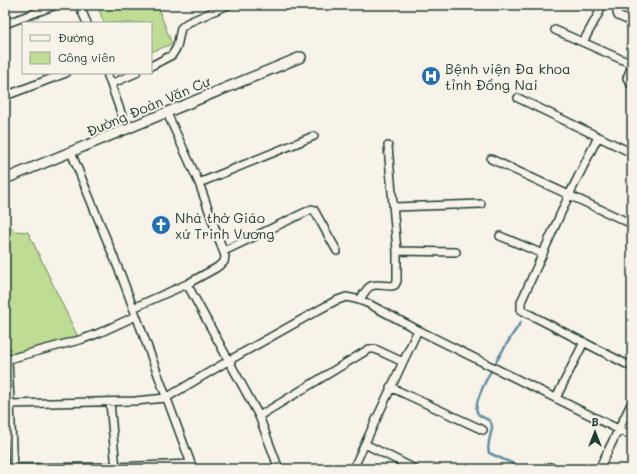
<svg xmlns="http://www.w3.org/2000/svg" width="637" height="474" viewBox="0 0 637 474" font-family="Mali,sans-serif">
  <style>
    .green { fill: #bedc94; stroke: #6e8c64 }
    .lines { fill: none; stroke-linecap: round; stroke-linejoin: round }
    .stream { stroke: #648ea4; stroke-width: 2.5 }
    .minor-casing { stroke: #1f3d34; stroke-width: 10 }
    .tertiary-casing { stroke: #1f3d34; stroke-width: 12 }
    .minor { stroke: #f7f3e8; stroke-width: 7 }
    .tertiary { stroke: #f7f3e8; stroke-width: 9 }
    .labels { text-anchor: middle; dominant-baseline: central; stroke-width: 4; stroke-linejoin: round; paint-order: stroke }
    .poi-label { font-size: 14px; fill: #1f3d34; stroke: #f7f3e8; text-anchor: start }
    .street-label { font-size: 14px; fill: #1f3d34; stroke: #f7f3e8 }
  </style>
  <rect width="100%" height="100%" fill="#f7f3e8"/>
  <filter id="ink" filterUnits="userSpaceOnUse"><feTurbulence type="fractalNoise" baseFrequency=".025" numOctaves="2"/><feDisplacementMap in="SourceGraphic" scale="8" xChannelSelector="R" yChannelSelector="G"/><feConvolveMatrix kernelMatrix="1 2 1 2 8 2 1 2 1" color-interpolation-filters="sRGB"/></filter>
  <g filter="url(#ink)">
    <!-- green -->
    <path class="green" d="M97 5H157L172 44 151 52V23H104Z
      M5 221 15 231 28 232 78 337 5 357Z"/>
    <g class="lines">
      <!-- stream -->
      <path class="stream" d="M521 322C512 335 471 398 477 412 480 419 491 417 492 426 492 435 486 443 489 453L525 469"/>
      <!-- minor casing -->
      <g class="minor-casing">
        <path id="minor" d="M79 5 87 23
          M621 5 617 13 618 16 632 22
          M5 24 56 5
          M555 30 632 64
          M583 42 600 11
          M632 65 627 78 632 86
          M151 66 172 55 177 47 181 28 187 23 228 5
          M107 73 127 130
          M111 84 136 73
          M5 96 66 73
          M518 98 632 153
          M598 137 569 195 521 302V310L632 367
          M71 152 121 275 193 469
          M491 159 632 224
          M199 183 314 136
          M394 207 481 204
          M500 236 543 254
          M224 251 312 209 314 210 337 251
          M397 251 456 252
          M187 284 259 416 279 469
          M360 300C370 281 372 285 392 286L395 285 397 281V251L388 146
          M133 308 187 284 216 268 224 262 225 256 199 183 167 113
          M5 360 83 339 99 333 136 316
          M8 360 13 469
          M390 387 483 430
          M556 398 584 342
          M110 402 116 469
          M10 404 135 401 166 398 228 361 315 312 335 301 346 297 356 299 367 303 418 330 632 436
          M259 416 369 349H375L403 362
          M365 444 415 469
          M550 467 553 469
          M5 468 115 467 191 464
          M353 469 418 330
          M599 469 632 402"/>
      </g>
      <!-- tertiary casing -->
      <g class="tertiary-casing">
        <path id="tertiary" d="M5 179 301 57"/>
      </g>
      <!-- minor -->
      <use href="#minor" class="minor"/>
      <!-- tertiary -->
      <use href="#tertiary" class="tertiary"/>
    </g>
  </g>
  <!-- icons -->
  <defs>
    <g id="hospital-disc" transform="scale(1)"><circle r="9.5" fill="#1f6fb2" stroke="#f7f3e8"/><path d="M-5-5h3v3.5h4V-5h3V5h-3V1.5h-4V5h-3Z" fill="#fff"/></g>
    <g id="church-disc" transform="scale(1)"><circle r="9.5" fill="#1f6fb2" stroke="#f7f3e8"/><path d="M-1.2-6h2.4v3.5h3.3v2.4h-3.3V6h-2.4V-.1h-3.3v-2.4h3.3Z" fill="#fff"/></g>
  </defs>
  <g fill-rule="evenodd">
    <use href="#hospital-disc" x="431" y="76"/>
    <use href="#church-disc" x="161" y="225"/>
  </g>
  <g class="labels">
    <!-- poi labels -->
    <g class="poi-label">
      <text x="445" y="68">Bệnh viện Đa khoa<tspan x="445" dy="16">tỉnh Đồng Nai</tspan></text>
      <text x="175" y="217">Nhà thờ Giáo<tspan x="175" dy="16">xứ Trinh Vương</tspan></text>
    </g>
    <!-- street labels -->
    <g class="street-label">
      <text transform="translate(148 106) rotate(-23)">Đường Đoàn Văn Cự</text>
    </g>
  </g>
  <!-- margin -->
  <rect width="637" height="474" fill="none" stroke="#f7f3e8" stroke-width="20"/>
  <rect x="10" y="10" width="617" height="454" fill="none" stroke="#1f3d34" stroke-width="1.5" filter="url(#ink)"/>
  <!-- legend -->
  <rect x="22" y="22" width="130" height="52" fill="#f7f3e8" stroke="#a1aaa0"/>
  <rect x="30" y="35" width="20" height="6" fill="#f7f3e8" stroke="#a1aaa0"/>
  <text x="58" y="42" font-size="12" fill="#1f3d34">Đường</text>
  <rect x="30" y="52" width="20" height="12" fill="#bedc94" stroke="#a1aaa0"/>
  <text x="58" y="62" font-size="12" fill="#1f3d34">Công viên</text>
  <!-- north arrow -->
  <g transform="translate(595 432)" stroke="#f7f3e8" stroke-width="3" paint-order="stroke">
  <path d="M0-3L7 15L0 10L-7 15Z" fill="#1f3d34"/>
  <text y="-6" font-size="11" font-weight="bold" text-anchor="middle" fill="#1f3d34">B</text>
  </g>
</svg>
